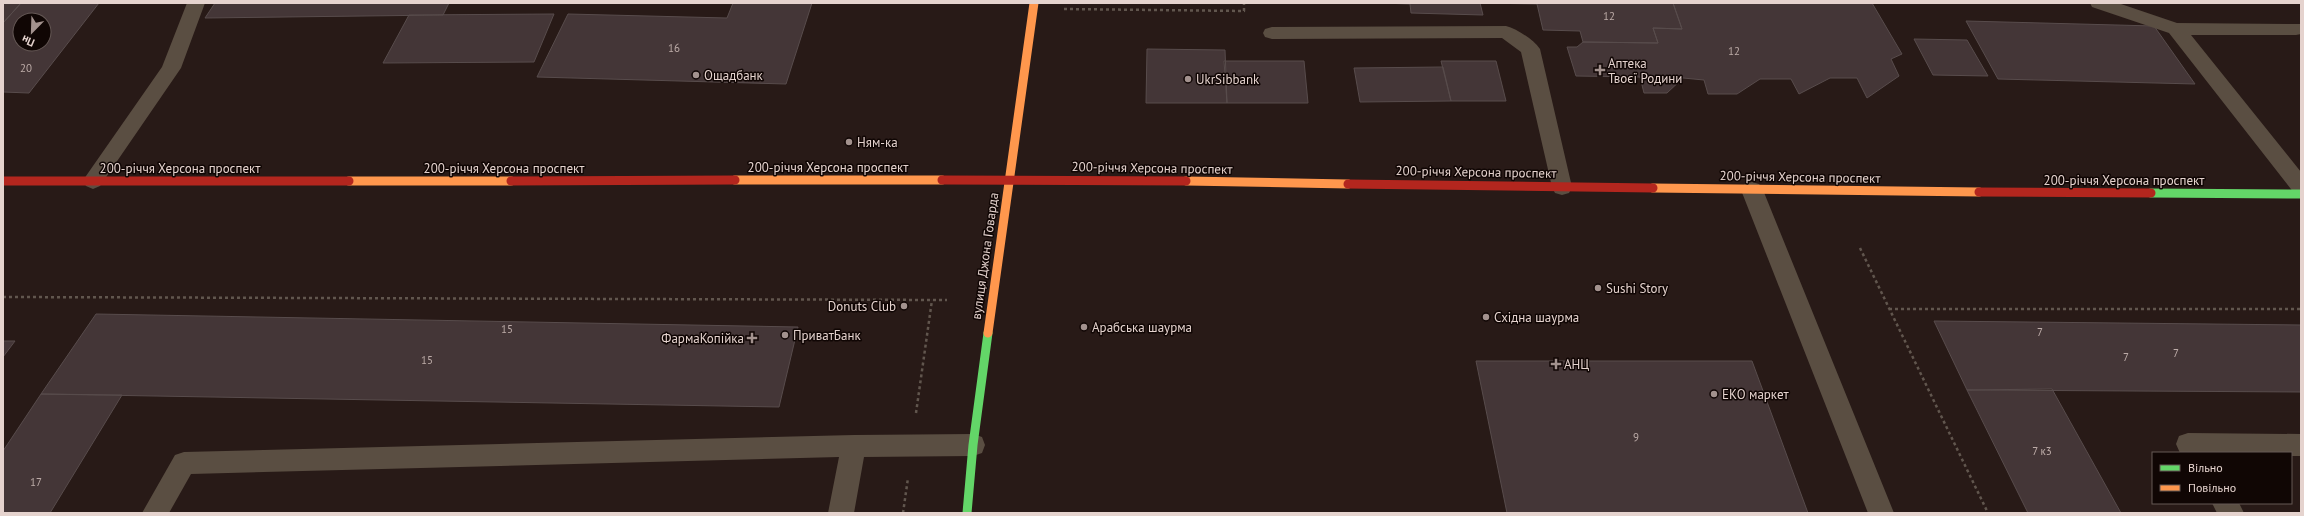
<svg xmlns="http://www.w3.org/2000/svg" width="2304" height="516" viewBox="0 0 2304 516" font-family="'PT Sans',sans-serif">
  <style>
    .building { fill: #443637; stroke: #584c4c; fill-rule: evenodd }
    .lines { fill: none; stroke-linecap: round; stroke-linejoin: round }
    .path { stroke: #61564e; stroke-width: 2.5; stroke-dasharray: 3 3; stroke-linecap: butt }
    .lane { fill: #5a4e42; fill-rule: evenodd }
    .fast { stroke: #63d668; stroke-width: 9 }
    .slow { stroke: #ff974d; stroke-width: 9 }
    .jam { stroke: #b3261e; stroke-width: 9 }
    .poi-dot { fill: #a3928e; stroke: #100604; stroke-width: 1.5 }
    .labels { text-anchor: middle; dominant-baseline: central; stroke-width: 3; stroke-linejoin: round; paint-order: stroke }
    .number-label { font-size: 11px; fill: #bdaca8 }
    .poi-label { font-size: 13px; fill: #e5d3ce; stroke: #100604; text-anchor: start }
    .street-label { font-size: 13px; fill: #e5d3ce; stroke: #100604 }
  </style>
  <rect width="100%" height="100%" fill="#281a17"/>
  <!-- building -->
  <path class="building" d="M3 3H21L3 23Z
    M21 3H99L29 93 3 92V23ZM20 20H44V44H20Z
    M215 3H449L443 15 205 18Z
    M733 3H812L786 84 537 77 568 14 727 18Z
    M1381 3H1480L1483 15 1411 13 1410 4Z
    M1483 3H1673L1682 29 1653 28 1658 43 1583 42 1580 31 1543 30 1537 4Z
    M1673 3H1872L1902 54 1891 59 1899 76 1867 98 1857 78H1830L1799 94 1791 79H1760L1737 94H1708L1704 80 1683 78 1667 93H1644L1640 77 1576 76 1567 47H1577L1583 42 1658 43 1653 28 1682 29Z
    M554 14 534 62 383 63 409 15Z
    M1966 21 2154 26 2195 84 1998 79Z
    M1914 39 1967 40 1988 76 1933 75Z
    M1147 49 1225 50 1227 103H1146Z
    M1224 61H1304L1308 103H1227Z
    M1441 61H1496L1506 101H1451Z
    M1443 67 1451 101 1360 102 1354 68Z
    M96 314 798 327 779 407 41 394Z
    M1934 321 2301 325V392L1967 390Z
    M3 341H15L3 357Z
    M1476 361H1752L1808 513H1507Z
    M2052 389 2121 513H2028L1967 390Z
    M41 394 122 395 50 513H3V451Z"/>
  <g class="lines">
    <!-- path -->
    <path class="path" d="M1064 9 1244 11V3
      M1860 248 1988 513
      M3 297 947 300
      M1889 309H2301
      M916 413 932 300
      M903 513 908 478"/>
    <!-- lane -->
    <path class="lane" d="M187 3H205L181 68 100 186 93 189 86 186 83 181 86 176 162 67Z
      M2090 3H2118L2177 23 2301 24V34L2296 35H2191L2301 172V195L2294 193 2169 33 2092 7Z
      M1506 26C1517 29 1533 39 1540 49L1572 187 1569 193 1562 195 1555 193 1552 187 1521 52 1502 38 1272 39 1265 37 1263 33 1265 29 1272 27Z
      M1752 182 1759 184 1763 190 1894 513H1868L1741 190 1745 184Z
      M2188 433 2301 434V456H2291V453H2180L2176 444 2179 436Z
      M973 434 982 437 985 445 982 453 973 456 864 457 854 513H828L839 457 191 474 169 513H142L175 455 184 452 854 435Z
      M2212 503H2239L2244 513H2217Z"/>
    <!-- fast -->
    <path class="fast" d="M2151 193 2301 194
      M967 513 973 445 988 333"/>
    <!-- slow -->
    <path class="slow" d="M735 180H942
      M349 181H511
      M1186 181 1348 184
      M1653 188 1979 192
      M988 333 1034 3"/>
    <!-- jam -->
    <path class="jam" d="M942 180 1186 181
      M3 181H349
      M511 181 735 180
      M1348 184 1653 188
      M1979 192 2151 193"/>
  </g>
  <!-- markers -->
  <g class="poi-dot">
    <path d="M1598 64h4v4h4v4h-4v4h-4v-4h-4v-4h4z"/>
    <circle cx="696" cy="75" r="4"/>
    <circle cx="1188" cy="79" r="4"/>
    <circle cx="849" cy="142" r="4"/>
    <circle cx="1598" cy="288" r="4"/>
    <circle cx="904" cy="306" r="4"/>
    <circle cx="1486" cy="317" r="4"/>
    <circle cx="1084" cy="327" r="4"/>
    <circle cx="785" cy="335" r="4"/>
    <path d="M750 332h4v4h4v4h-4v4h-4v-4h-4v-4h4z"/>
    <path d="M1554 358h4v4h4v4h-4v4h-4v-4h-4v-4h4z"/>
    <circle cx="1714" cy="394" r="4"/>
  </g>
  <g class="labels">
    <!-- number labels -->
    <g class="number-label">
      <text x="1609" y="16">12</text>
      <text x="674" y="48">16</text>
      <text x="1734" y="51">12</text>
      <text x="26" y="68">20</text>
      <text x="507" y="329">15</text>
      <text x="2040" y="332">7</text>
      <text x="2176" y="353">7</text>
      <text x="2126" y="357">7</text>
      <text x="427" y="360">15</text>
      <text x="1636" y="437">9</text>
      <text x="2042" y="451">7 к3</text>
      <text x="36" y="482">17</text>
    </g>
    <!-- poi labels -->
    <g class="poi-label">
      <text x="1608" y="63">Аптека<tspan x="1608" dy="15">Твоєї Родини</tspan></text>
      <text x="704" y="75">Ощадбанк</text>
      <text x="1196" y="79">UkrSibbank</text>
      <text x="857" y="142">Ням-ка</text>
      <text x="1606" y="288">Sushi Story</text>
      <text x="896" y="306" text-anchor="end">Donuts Club</text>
      <text x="1494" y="317">Східна шаурма</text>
      <text x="1092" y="327">Арабська шаурма</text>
      <text x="793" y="335">ПриватБанк</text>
      <text x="744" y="338" text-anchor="end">ФармаКопійка</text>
      <text x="1564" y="364">АНЦ</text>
      <text x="1722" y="394">ЕКО маркет</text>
    </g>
    <!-- street labels -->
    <g class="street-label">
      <text x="828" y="167">200-річчя Херсона проспект</text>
      <text x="180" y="168">200-річчя Херсона проспект</text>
      <text x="504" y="168">200-річчя Херсона проспект</text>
      <text transform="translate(1152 168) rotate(1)">200-річчя Херсона проспект</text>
      <text transform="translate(1476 172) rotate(1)">200-річчя Херсона проспект</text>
      <text transform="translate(1800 177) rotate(1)">200-річчя Херсона проспект</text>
      <text x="2124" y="180">200-річчя Херсона проспект</text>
      <text transform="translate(985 256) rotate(-82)">вулиця Джона Говарда</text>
    </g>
  </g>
  <!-- border -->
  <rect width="2304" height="516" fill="none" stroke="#e5d3ce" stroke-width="8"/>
  <!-- legend -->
  <rect x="2152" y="452" width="140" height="52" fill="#100604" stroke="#655855"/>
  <rect x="2160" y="465" width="20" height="6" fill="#63d668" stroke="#655855"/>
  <text x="2188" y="472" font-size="12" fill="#e5d3ce">Вільно</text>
  <rect x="2160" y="485" width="20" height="6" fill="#ff974d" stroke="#655855"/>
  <text x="2188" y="492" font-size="12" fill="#e5d3ce">Повільно</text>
  <!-- north arrow -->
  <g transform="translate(32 32) rotate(203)"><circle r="19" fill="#100604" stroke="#655855"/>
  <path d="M0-3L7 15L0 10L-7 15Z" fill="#a3928e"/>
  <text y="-6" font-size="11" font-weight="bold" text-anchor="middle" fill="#e5d3ce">Пн</text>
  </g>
</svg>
